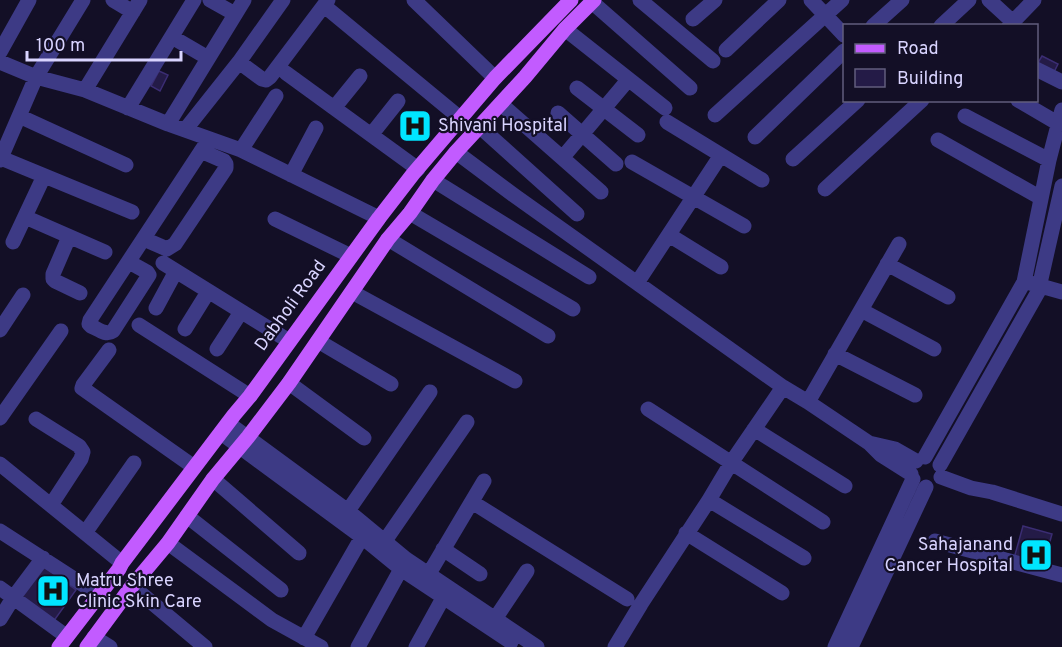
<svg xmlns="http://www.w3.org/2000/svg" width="1062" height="647" viewBox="0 0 1062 647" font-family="Overpass,sans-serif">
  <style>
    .building { fill: #241b47; stroke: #3b2d73; stroke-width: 1.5 }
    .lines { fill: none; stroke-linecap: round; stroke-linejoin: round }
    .minor { stroke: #3d3a85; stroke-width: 15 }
    .major { stroke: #c25bff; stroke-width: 15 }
    .labels { text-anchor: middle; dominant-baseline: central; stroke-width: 4.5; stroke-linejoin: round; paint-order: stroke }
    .poi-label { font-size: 18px; fill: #d9d4ff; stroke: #130f26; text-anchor: start }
    .street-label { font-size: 18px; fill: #d9d4ff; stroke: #130f26 }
  </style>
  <rect width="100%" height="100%" fill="#130f26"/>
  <!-- building -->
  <path class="building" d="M1042 56 1058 64 1052 76 1036 66Z
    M159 71 168 75 160 91 151 86Z
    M409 114 424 126 416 136 401 124Z
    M1023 526 1052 534 1042 570 1013 562Z
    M40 564 76 590 53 622 17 596Z"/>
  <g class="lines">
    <!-- minor -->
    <path class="minor" d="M113 0 133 12
      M210 0 235 14
      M414 0 495 78
      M640 0 713 61
      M811 0 844 35
      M989 0 1013 22
      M592 2 690 88
      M328 9 460 118
      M693 19 715 0
      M873 26 902 0
      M941 26 969 0
      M1009 26 1034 0
      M565 29 665 108
      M172 37 208 58
      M726 50 779 0
      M0 52 29 0
      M0 62 36 77 83 0
      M239 62 262 79 266 80 270 77 328 0
      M1036 69 1062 82
      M286 73 418 169
      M577 88 638 135
      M85 90 140 0
      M1018 100 1059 124
      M501 104 601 192
      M128 108 194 0
      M334 108 360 76
      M558 113 616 164
      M715 115 842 0
      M19 116 126 165
      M965 116 1049 160
      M667 122 762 180
      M168 124 244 0
      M480 127 577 214
      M185 130 239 62 283 0
      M371 135 398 101
      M755 137 844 51
      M938 140 1041 198
      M241 150 276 96
      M456 152 515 196 783 387 808 402 869 443 881 455 911 474
      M563 157 628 80
      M1 158 132 212
      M793 159 858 100
      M0 160 36 77 85 90 168 124 241 150 379 218
      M632 162 744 226
      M291 175 316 128
      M433 180 589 277
      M825 189 922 100
      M410 213 573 309
      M25 217 105 252
      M275 219 351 256
      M669 235 721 267
      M69 237 53 274V279L55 281 80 293
      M144 239 167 249 175 244 226 168V164L224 161 201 151
      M388 239 548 336
      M13 242 44 176
      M129 262 147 272 149 275 113 331C106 336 98 329 91 326L89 324 90 320 209 139
      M163 263 289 341
      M887 264 948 297
      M637 283 721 155
      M1030 283 1062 292
      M352 292 515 381
      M156 308 176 271
      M861 310 934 349
      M139 325 250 396
      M185 329 208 292
      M0 330 23 295
      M318 341 391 384
      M217 349 241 312
      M109 350 83 385 82 388 194 467
      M835 354 915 395
      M289 383 364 438
      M808 402 899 244
      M648 409 823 522
      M0 418 61 331
      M36 419 79 446 83 452 81 459 51 505
      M228 423 348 511 406 559 537 647
      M754 429 845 486
      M221 433 362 537 401 569 511 642
      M869 443 895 449 916 461
      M925 457 1024 282 1049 160 1062 110
      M0 464 122 563
      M940 465 1038 292 1062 186
      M941 477 971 488 992 492 1062 514
      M213 479 299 553
      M709 500 804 558
      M472 502 627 599
      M187 516 281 590
      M343 518 430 392
      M0 531 99 595
      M85 533 134 463
      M686 533 782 593
      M935 541 1062 575
      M168 543 272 620 321 647
      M380 548 467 422
      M443 549 480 574
      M424 582 484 481
      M132 586 205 647
      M0 588 66 636
      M0 619 13 598 43 558
      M491 625 527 571
      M94 637 110 647
      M304 638 362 537
      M358 647 401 569
      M416 647 448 589
      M615 647 641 604 709 500 731 463 783 387
      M835 647 913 479
      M851 647 926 487"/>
    <!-- major -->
    <path class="major" d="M59 647 119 569 122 563 234 415 250 396 379 218 413 174 495 78 571 0
      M87 647 132 586 168 543 213 479 248 437 289 383 388 239 410 213 433 180 456 152 525 77 565 29 594 0"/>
  </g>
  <!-- icons -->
  <defs>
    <g id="hospital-square" transform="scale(1.725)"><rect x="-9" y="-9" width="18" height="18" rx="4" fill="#00e5ff" stroke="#130f26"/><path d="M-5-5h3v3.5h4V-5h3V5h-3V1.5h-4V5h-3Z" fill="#111"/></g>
  </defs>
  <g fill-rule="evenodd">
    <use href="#hospital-square" x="415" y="126"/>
    <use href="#hospital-square" x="1036" y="555"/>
    <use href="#hospital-square" x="53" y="591"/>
  </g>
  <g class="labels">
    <!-- poi labels -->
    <g class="poi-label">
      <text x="438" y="126">Shivani Hospital</text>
      <text x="1013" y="545" text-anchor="end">Sahajanand<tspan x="1013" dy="21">Cancer Hospital</tspan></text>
      <text x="76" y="581">Matru Shree<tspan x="76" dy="21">Clinic Skin Care</tspan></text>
    </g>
    <!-- street labels -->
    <g class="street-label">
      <text transform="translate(291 306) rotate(-54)">Dabholi Road</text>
    </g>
  </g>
  <!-- legend -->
  <rect x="843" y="24" width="195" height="78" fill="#130f26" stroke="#625e7d" stroke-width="1.5"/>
  <rect x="855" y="44" width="30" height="9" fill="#c25bff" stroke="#625e7d" stroke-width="1.5"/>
  <text x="897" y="54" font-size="18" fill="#d9d4ff">Road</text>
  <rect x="855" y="69" width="30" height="18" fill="#241b47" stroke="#625e7d" stroke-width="1.5"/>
  <text x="897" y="84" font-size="18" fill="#d9d4ff">Building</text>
  <!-- scale -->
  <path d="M27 51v9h154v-9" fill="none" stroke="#d9d4ff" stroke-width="3"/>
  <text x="36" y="51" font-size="18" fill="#d9d4ff" stroke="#130f26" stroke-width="4.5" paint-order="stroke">100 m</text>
</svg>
